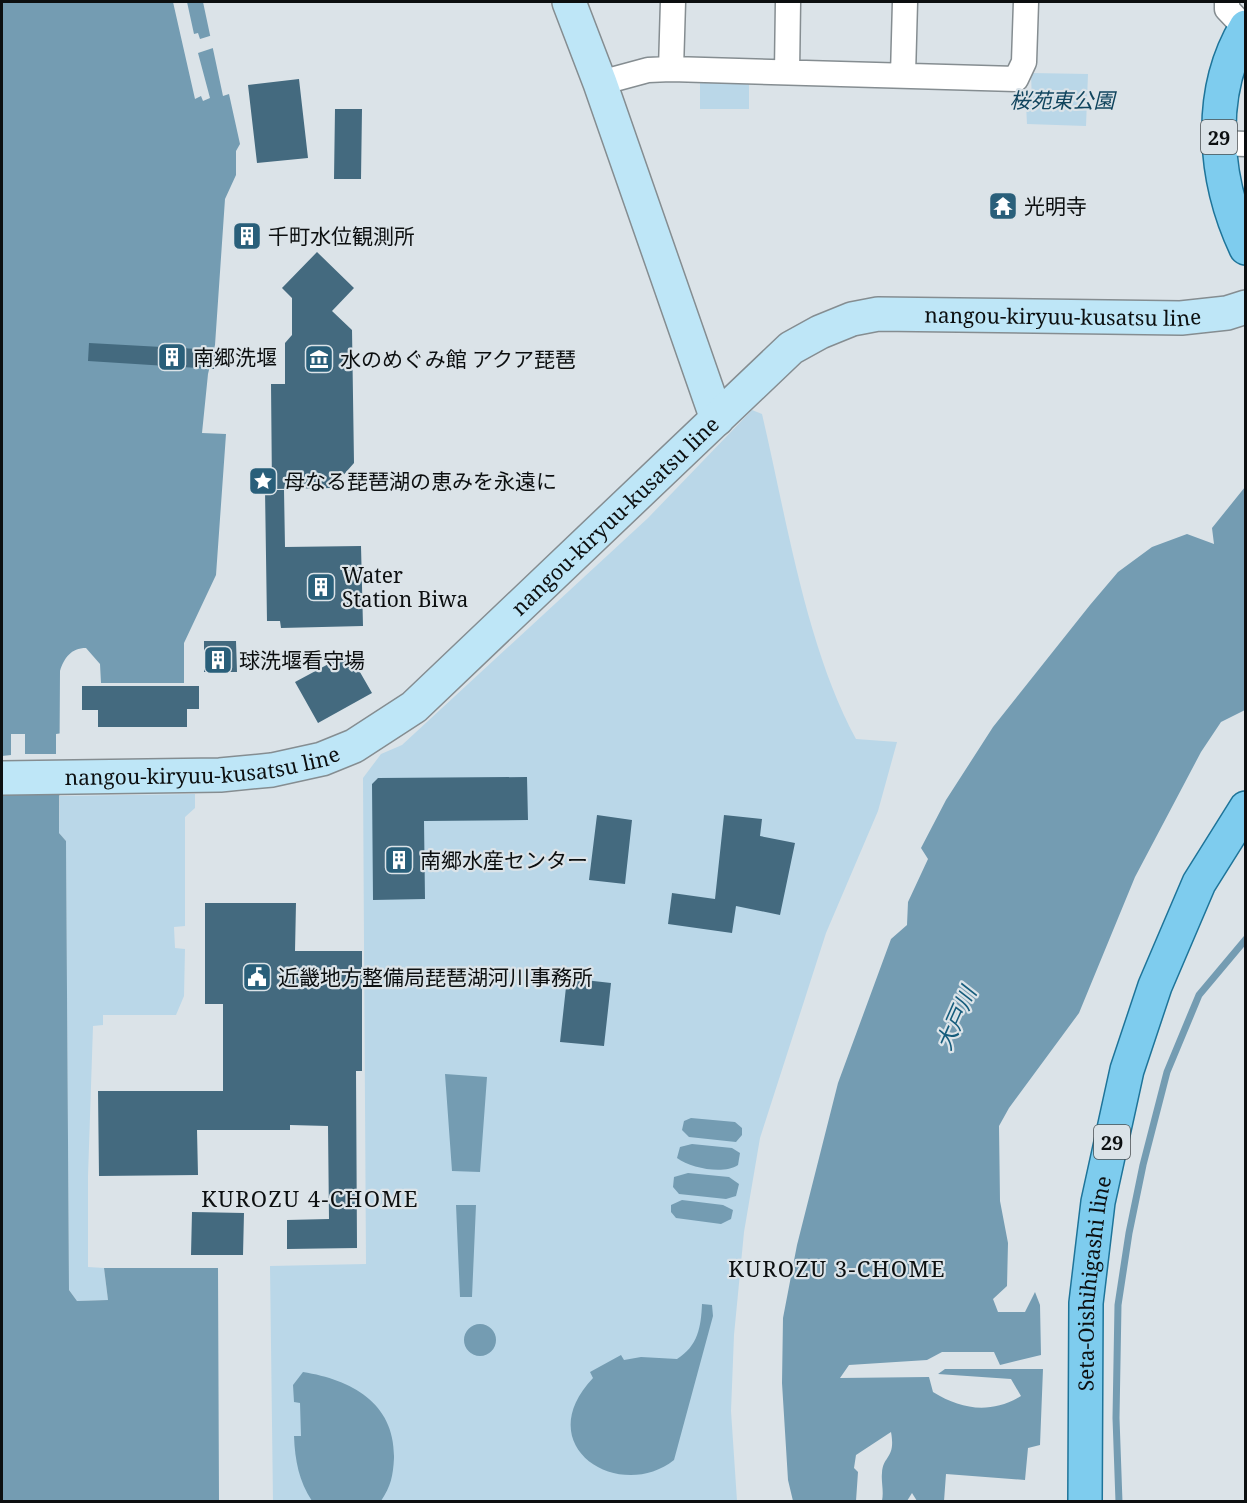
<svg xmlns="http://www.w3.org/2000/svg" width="1247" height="1503" viewBox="0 0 1247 1503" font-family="'Noto Serif','Noto Sans JP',serif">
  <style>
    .green { fill: #bad7e8 }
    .water { fill: #749cb2 }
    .pier { fill: #dbe3e8 }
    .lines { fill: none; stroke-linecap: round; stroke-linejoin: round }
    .stream { stroke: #749cb2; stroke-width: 7 }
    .building { fill: #446a7f }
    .street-casing { stroke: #858d91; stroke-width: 27 }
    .secondary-casing { stroke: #858d91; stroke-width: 36 }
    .primary-casing { stroke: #1e7499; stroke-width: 36 }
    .street { stroke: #fff; stroke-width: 24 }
    .secondary { stroke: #bee6f7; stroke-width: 33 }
    .primary { stroke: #7eccee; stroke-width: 33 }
    .labels { text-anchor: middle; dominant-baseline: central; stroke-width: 4.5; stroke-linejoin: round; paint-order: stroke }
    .shield { fill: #dbe3e8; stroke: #4a4f51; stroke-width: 1.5 }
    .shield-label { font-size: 20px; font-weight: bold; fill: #0c0f10 }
    .park-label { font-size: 21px; font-style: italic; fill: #10445d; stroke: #dbe3e8 }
    .poi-label { font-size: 21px; fill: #0c0f10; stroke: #dbe3e8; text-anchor: start }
    .street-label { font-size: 21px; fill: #0c0f10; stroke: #dbe3e8 }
    .water-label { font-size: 22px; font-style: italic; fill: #155c7c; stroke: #dbe3e8 }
    .neighbourhood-label { font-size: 22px; letter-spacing: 1.5px; fill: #0c0f10; stroke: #dbe3e8 }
  </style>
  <rect width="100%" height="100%" fill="#dbe3e8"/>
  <!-- green -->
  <path class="green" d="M1031 73 1088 74 1086 126 1027 124 1026 104 1032 103Z
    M749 79V109H700V80Z
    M752 410 762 414C786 516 806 647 856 739L897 742 878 811 826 933 760 1138 744 1232 734 1335 731 1411 737 1501H273L270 1266 366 1264 363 778 381 754 402 745 648 518Z
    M195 794V808L185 817V926L174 927 175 948 185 949 184 996 176 1015H103V1025L93 1026 88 1176V1267L104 1268 108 1300 77 1301 69 1290 66 841 59 833 60 796Z"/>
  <!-- water -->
  <path class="water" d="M2 2H203L223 96 229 94 240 144 236 151V175L225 199 215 345 208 374 202 433 226 434 216 575 184 643V683H101L100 664 86 648C71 648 64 658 60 671L59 833 66 841 69 1290 77 1301 108 1300 104 1268H218L219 1501 2 1502Z
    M1245 487V710L1221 722 1201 752 1135 877 1079 1013 1009 1108 999 1126 1000 1201 1008 1243 1007 1286 993 1299 998 1312H1025L1035 1292 1040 1305 1041 1355 1000 1365 994 1352H942L927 1360 849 1365 840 1378 929 1377 933 1392C962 1410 991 1414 1021 1396L1011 1379 938 1374 945 1369H1043L1040 1445 1028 1448 1025 1480 946 1474 944 1501H917L912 1493 907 1501H882C884 1491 881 1482 882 1473 883 1455 896 1459 891 1432L856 1455 854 1468 858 1472 856 1501H793L788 1480 782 1383 783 1318 797 1245 838 1083 891 939 907 925 908 902 928 859 921 848 946 800 993 727 1090 605 1118 572 1152 547 1187 534 1214 544 1212 528Z
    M445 1074 487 1077 480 1172 452 1171Z
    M691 1118 735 1122 742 1128V1135L736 1142 689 1137 682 1130 684 1121Z
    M692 1144 732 1148 740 1153 738 1165C723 1175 691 1168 677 1158L680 1147Z
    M688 1173 729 1177 739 1184 736 1196 726 1199 679 1194 673 1187 674 1177Z
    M682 1200 723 1205 733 1210 731 1219 721 1224 676 1218 671 1212V1205Z
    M456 1205H476L472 1297H460Z
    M702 1304 712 1305 713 1316 674 1460C620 1503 528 1447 593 1378L590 1372 621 1355 624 1360 641 1357 677 1359C698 1346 701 1327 702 1304Z
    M464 1340a16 16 0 1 1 32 0a16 16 0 1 1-32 0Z
    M303 1372C352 1380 395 1403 394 1458 393 1476 391 1486 381 1501H312C299 1481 295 1461 294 1436H301L300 1403 294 1402 293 1385Z"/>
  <!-- pier -->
  <path class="pier" d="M173 2H187L194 34 198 33 200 39 213 35 216 47 198 53 210 98 203 101 201 96 195 99Z
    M63 733V795H2V756L11 755V734H25V754H56V734Z"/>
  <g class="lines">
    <!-- stream -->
    <path class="stream" d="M1119 1502 1116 1418 1118 1305 1129 1233 1143 1165 1167 1072 1199 995 1246 939"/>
  </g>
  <!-- building -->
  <path class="building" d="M299 79 308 158 257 163 248 85Z
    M335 109H362L361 179H334Z
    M317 252 354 288 332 311 352 330 354 463 332 488 272 489 271 384H285V343L292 335V298L282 288Z
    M89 343 216 350 214 369 88 361Z
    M265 490H284L285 547 361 546 363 626 281 628 280 621H267Z
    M204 641H236L237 672H204Z
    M349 653 372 693 318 723 295 682Z
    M82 686H199V709H187V727H98V710H82Z
    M527 777 528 820 424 821 425 899 373 900 372 784 378 778Z
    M597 815 632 820 625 884 589 880Z
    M724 815 762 819 760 836 795 843 780 915 736 906 732 933 668 924 672 893 715 899Z
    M205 903H296L295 951H362V1071H356L357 1248 287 1249V1220L329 1219 328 1126 290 1125V1130H197L198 1175 99 1176 98 1091H223V1004H205Z
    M567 978 611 983 604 1046 560 1042Z
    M192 1212 244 1213 243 1255H191Z"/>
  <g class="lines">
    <!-- street casing -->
    <g class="street-casing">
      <path id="street" d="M1227 2V9L1245 28
        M671 69 673 2
        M787 72 788 2
        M903 75 905 2
        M600 83 648 70 671 69 1016 79 1024 62 1026 2
        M1219 143 1246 144"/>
    </g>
    <!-- secondary casing -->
    <g class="secondary-casing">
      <g id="secondary">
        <path d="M569 2 600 83 717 419"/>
        <path id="s1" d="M2 778 220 775 272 770 322 759 354 746 414 707 791 348 820 332 852 319 878 314 1181 318 1227 313 1246 307"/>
      </g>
    </g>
    <!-- primary casing -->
    <g class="primary-casing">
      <g id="primary">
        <path d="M1246 27C1206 94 1214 180 1246 248"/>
        <path id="s2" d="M1085 1502 1086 1303 1098 1202 1127 1070 1155 986 1199 883 1246 808"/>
      </g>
    </g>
    <!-- street -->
    <use href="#street" class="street"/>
    <!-- secondary -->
    <use href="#secondary" class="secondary"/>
    <!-- primary -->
    <use href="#primary" class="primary"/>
  </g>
  <!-- icons -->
  <defs>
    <g id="temple-square" transform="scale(1.5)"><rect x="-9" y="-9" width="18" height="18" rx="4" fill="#295f7a" stroke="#dbe3e8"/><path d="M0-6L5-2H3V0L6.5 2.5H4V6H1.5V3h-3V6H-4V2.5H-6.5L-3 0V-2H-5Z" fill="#fff"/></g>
    <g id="building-square" transform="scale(1.5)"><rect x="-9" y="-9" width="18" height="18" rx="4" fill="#295f7a" stroke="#dbe3e8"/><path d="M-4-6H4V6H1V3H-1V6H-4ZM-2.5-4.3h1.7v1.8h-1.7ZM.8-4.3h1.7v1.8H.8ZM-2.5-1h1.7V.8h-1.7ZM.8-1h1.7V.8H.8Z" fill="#fff"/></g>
    <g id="museum-square" transform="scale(1.5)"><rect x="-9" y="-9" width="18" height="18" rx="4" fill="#295f7a" stroke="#dbe3e8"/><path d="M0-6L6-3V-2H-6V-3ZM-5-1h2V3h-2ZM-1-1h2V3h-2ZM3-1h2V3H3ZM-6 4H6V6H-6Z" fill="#fff"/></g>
    <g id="sight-square" transform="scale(1.5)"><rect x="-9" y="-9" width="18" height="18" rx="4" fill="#295f7a" stroke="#dbe3e8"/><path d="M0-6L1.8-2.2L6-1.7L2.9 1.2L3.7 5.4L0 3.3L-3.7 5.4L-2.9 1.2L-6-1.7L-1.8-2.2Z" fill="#fff"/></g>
    <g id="civic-square" transform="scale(1.5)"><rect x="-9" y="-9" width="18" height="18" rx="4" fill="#295f7a" stroke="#dbe3e8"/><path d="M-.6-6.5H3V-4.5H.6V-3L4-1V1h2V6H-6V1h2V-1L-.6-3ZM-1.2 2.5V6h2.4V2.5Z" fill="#fff"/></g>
  </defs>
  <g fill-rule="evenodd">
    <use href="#temple-square" x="1003" y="206"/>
    <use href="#building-square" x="247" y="236"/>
    <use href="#building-square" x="172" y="357"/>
    <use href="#museum-square" x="319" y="359"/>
    <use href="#sight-square" x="263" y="481"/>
    <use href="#building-square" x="321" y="587"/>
    <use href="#building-square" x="218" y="660"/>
    <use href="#building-square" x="399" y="860"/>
    <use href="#civic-square" x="257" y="977"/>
  </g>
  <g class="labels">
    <!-- shield labels -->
    <g class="shield">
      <rect x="1201" y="120" width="36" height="34" rx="4.5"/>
      <rect x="1094" y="1125" width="36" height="34" rx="4.5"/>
    </g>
    <g class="shield-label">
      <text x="1219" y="137">29</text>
      <text x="1112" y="1142">29</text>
    </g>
    <!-- park labels -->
    <g class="park-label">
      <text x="1062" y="100">桜苑東公園</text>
    </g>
    <!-- poi labels -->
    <g class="poi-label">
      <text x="1024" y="206">光明寺</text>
      <text x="268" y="236">千町水位観測所</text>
      <text x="193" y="357">南郷洗堰</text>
      <text x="340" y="359">水のめぐみ館 アクア琵琶</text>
      <text x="284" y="481">母なる琵琶湖の恵みを永遠に</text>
      <text x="342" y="575">Water<tspan x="342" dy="24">Station Biwa</tspan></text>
      <text x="239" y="660">球洗堰看守場</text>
      <text x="420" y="860">南郷水産センター</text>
      <text x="278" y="977">近畿地方整備局琵琶湖河川事務所</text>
    </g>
    <!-- street labels -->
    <g class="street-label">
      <text stroke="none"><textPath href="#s1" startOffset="1227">nangou-kiryuu-kusatsu line</textPath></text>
      <text stroke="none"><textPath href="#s1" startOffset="705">nangou-kiryuu-kusatsu line</textPath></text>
      <text stroke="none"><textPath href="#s1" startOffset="201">nangou-kiryuu-kusatsu line</textPath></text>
      <text stroke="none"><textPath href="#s2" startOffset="219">Seta-Oishihigashi line</textPath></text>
    </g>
    <!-- water labels -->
    <g class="water-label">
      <text transform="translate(955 1018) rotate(-66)">大戸川</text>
    </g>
    <!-- neighbourhood labels -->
    <g class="neighbourhood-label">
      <text x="310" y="1198">KUROZU 4-CHOME</text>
      <text x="837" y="1268">KUROZU 3-CHOME</text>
    </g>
  </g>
  <!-- border -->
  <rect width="1247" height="1503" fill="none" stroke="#0c0f10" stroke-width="6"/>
</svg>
